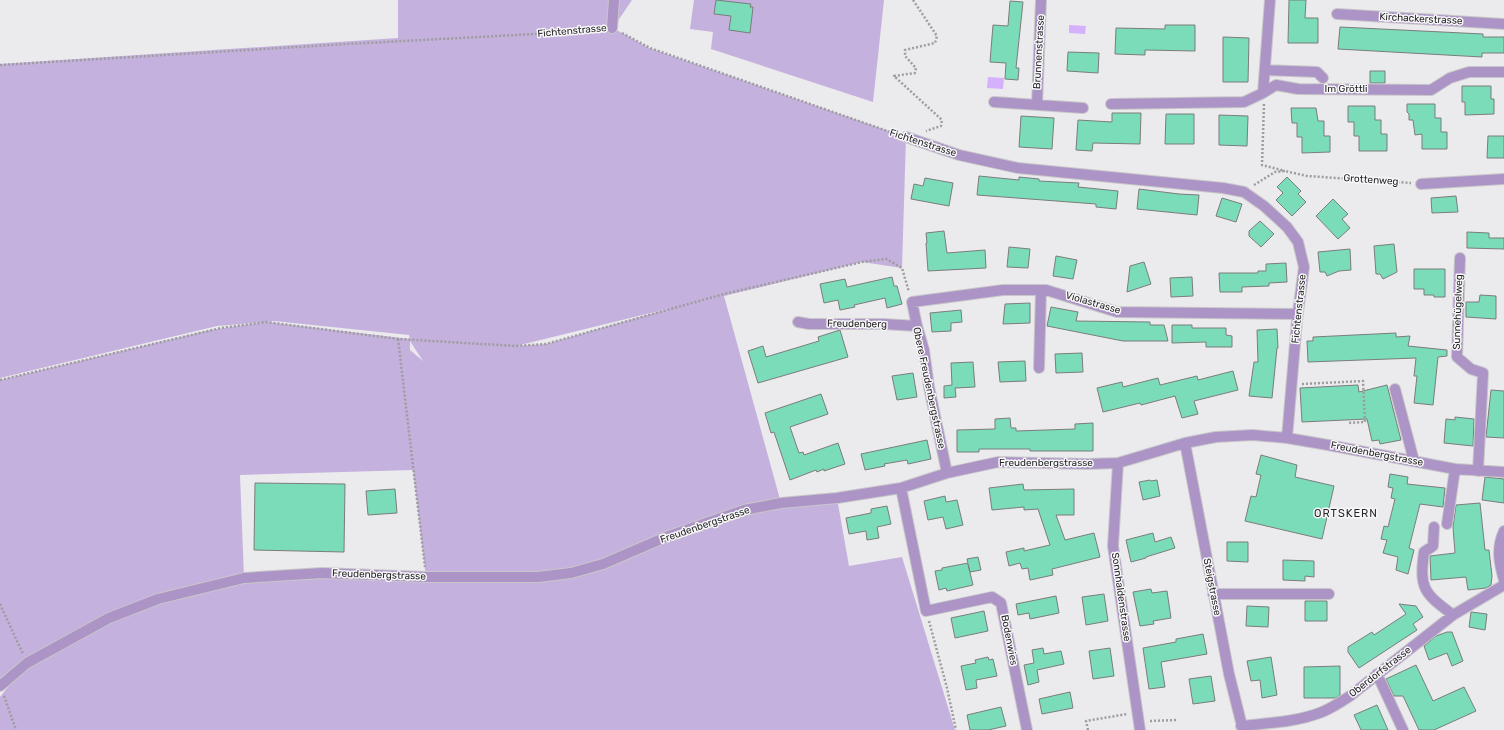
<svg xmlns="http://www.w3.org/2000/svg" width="1504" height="730" viewBox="0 0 1504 730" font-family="Rubik,sans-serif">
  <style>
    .green { fill: #c5b1dd; fill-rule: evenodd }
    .water { fill: #d4b1fa }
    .building { fill: #7bdcb9; stroke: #7a7d7c }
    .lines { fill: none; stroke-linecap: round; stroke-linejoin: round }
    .minor-casing { stroke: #c8c7c9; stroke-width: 12 }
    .path { stroke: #9d9c9e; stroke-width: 2.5; stroke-dasharray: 2 2; stroke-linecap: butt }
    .minor { stroke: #ac94c6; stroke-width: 10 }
    .labels { text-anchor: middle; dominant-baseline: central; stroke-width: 3; stroke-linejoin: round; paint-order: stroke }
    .street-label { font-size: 10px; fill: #272627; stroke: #f8f7fa }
    .neighbourhood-label { font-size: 11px; letter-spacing: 1px; fill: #272627; stroke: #f8f7fa }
  </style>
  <rect width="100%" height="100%" fill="#ebeaed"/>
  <!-- green -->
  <path class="green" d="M398 0H632L613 28 649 48 906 137 902 268 862 262 724 296 781 503 837 498 849 566 902 557 955 730H0V697L25 665 0 687V380L210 330 264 322 217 326 0 378V64L398 38ZM671 308 546 344 519 346 520 345ZM274 321 409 335 410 339 267 322ZM410 341 423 361 410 350ZM413 470 426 577 244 578 240 475Z
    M694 0H884L873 102 711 49 713 32 690 29Z"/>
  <!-- water -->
  <path class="water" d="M1069 25 1086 26 1085 34 1069 33Z
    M988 77 1004 78 1003 89 987 88Z"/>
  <!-- building -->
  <path class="building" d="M716 0 751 4 750 7H753L750 33 729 30 731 16 714 14Z
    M1289 0H1306L1305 18H1318V43H1288Z
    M1010 1 1023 2 1016 68H1019L1018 80 1005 79 1006 63 990 62 993 25 1008 26Z
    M1165 25H1195V51L1145 50V55L1115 54 1116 28 1165 29Z
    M1340 27 1483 34V37H1504V53H1482V57L1338 49Z
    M1223 37 1249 38 1248 82H1223Z
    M1068 52 1099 53 1098 73 1067 71Z
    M1370 71H1385V83H1370Z
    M1462 86H1491V99H1494V114L1465 115V102H1462Z
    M1407 104H1435V118H1441V132H1447V149H1422V134L1415 135 1413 120H1409V114L1407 112Z
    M1348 106H1375V120H1381V134H1387V151H1359V136H1354V122H1348Z
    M1291 108H1316L1318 121H1324V136H1330V152L1302 153V137H1297V123H1292Z
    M1112 113H1141L1140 144 1093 143 1092 151 1076 150 1078 120 1112 122Z
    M1166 114H1194V144H1165Z
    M1219 115 1248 116 1247 146 1219 145Z
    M1021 116 1054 118 1052 149 1019 147Z
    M1488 136H1504V158H1487Z
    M979 176 1019 180V177L1039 179V181L1079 183 1078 187 1118 191 1116 209 1096 207V204L977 195Z
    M1287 177 1301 191 1298 194 1306 202 1292 216 1276 200 1283 193 1277 187Z
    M925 178 953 183 949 206 911 199 914 184 923 186Z
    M1139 189 1179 194 1199 195 1197 215 1137 209Z
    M1456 196 1458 212 1432 213 1431 198Z
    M1222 198 1242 204 1236 222 1216 216Z
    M1333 199 1348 214 1342 219 1350 228 1338 239 1316 216Z
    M1260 221 1274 234 1261 247 1249 236V231Z
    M944 231 947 253 985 250 986 268 928 271 926 243H927L926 233Z
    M1467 232 1489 233V238H1504V249L1467 248Z
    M1394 244 1397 272 1383 279 1380 274H1376L1374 246Z
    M1009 247 1030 249 1028 268 1007 267Z
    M1350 249 1351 270 1339 271 1327 276 1325 272H1320L1318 252Z
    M1056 256 1077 260 1073 279 1053 276Z
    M1144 262 1151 284 1127 292 1130 266Z
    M1286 263 1287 282 1269 283V286L1242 287V292H1220L1219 273H1258V271H1266V264Z
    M1414 269H1445V297H1434V295H1424V289H1414Z
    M892 277 894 286H897L902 304 887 308 885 298 854 305 855 307 840 310 838 300 824 303 820 284 845 279 847 287Z
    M1192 277 1193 296 1171 297 1170 278Z
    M1480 295 1496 296V319L1466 317V302H1479Z
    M1030 303V323L1003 324 1005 304Z
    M1051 307 1078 312 1076 321 1150 322V325H1164L1168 341H1123L1047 326Z
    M961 310 962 322 951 323V331L932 332 930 313Z
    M1172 325H1192V328H1226V335L1232 336V347H1206V342L1172 343Z
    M1277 329 1278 348H1277L1272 398 1249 396 1254 362H1258L1257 330Z
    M840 330 848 357 758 383 748 351 763 346 766 357 819 341 818 337Z
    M1396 333V337L1410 336 1408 346 1447 350V356L1438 357 1433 405 1414 403 1417 376H1414L1416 358 1308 362 1307 341H1313V337Z
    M1082 353 1083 372 1056 373 1055 354Z
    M1025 361 1026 381 1000 382 998 362Z
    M973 362 975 387 955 388 956 397 944 398V386L952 385 951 363Z
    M1233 371 1238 390 1194 401 1198 414 1182 418 1175 396 1141 405 1140 403 1103 412 1097 388 1122 382 1123 387 1158 378 1160 385 1197 376 1198 380Z
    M913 373 917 397 897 400 892 376Z
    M1358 385 1359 392 1387 385 1401 440 1380 444 1379 440 1372 441 1367 419 1302 422 1300 388Z
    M1491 390 1504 391V438L1486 437Z
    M821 394 828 414 790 427 799 453 803 452 804 455 838 443 845 464 824 471V469L817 472 816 470 790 480 774 432 771 433 765 413Z
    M1455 417 1474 419 1473 446 1444 443 1446 419 1455 420Z
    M1010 418 1011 428H1016V431L1075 429V424L1093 423V451H1030V449H979V452H957V430L995 429V419Z
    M927 440 931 459 908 464 907 460 884 464 885 466 865 470 861 454Z
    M1261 455 1297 465 1295 477 1334 486 1322 539 1245 521 1251 496 1256 497 1261 475 1256 474Z
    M1390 474 1408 477 1407 484 1445 488 1443 507 1420 504 1409 548 1414 550 1408 574 1396 570 1398 557 1383 553 1387 540 1381 539 1384 526 1388 527 1395 499 1391 498 1393 488 1388 487Z
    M1485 477 1504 479V503L1482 500Z
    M1150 480 1151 481 1157 480 1160 496 1143 500 1139 482Z
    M255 483 345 484 344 552 254 550Z
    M1023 484 1024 490 1074 489V515H1056L1065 540 1094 533 1100 557 1052 569 1053 575 1030 580 1028 568 1022 569 1020 563 1009 566 1006 552 1024 548V551L1050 545 1038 509 1024 510V507L992 510 989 488Z
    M395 489 397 513 368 515 366 491Z
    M945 496 946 502 957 500 963 525 946 529 943 517 928 520 924 501Z
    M1480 503 1485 550H1489L1492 576 1491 585 1486 588 1468 590 1466 577 1431 580 1430 556 1455 553 1453 527 1456 505Z
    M887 506 891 524 877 527 879 538 867 540 866 531 849 534 846 518 871 513V509Z
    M1153 533 1155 542 1171 537 1175 548 1146 557V558L1131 562 1126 540Z
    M1227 542H1248V562L1227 561Z
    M978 557 981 570 970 572 968 564 973 585 947 591 946 588 939 590 935 571 942 570V568L968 563 967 559Z
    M1283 560 1314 561V577L1305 576V581L1283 580Z
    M1151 589 1152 593 1167 591 1171 618 1153 621 1154 624 1140 626 1133 592Z
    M1104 594 1108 621 1086 625 1082 597Z
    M1056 596 1059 613 1030 619 1029 613 1018 615 1016 604Z
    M1305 601H1327V621H1305Z
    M1399 604 1416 606 1423 617 1413 624 1417 630 1359 668 1348 652V647L1372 632 1374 635 1406 614Z
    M1247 606 1269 607 1268 627 1246 626Z
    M984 611 988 631 955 638 951 618Z
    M1471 612 1487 614 1485 630 1469 627Z
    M1447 632H1452L1463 661 1452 666 1447 653 1429 660 1424 646 1436 636Z
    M1203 634 1207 654 1161 662 1165 687 1149 689 1143 648 1176 642V639Z
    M1043 648 1044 654 1061 651 1064 664 1037 670 1039 682 1028 685 1024 665 1034 663 1032 650Z
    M1110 648 1114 676 1093 679 1089 651Z
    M988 657 989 660 993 659 997 676 976 680 977 688 966 690 961 666 976 663 975 660Z
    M1271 657 1277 695 1262 698 1260 680 1251 681 1247 661Z
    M1416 665 1433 701 1464 687 1476 711 1434 730H1419L1403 696H1394L1386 679Z
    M1340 666V695L1336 698H1304V667Z
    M1211 676 1215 701 1193 704 1189 679Z
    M1070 692 1073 708 1042 714 1039 699Z
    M1377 705 1388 730H1361L1354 715Z
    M1001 707 1006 726 988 730H970L967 715Z"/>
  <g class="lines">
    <!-- minor casing -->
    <g class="minor-casing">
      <path id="minor" d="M1337 14 1504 24
        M612 28 614 0
        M1265 70 1317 72 1323 78
        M1263 93 1270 0
        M994 102 1083 108
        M1111 104 1244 102 1263 93 1276 85 1298 89 1431 90 1450 78 1469 72H1504
        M1037 105 1041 0
        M906 137 959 155 1018 168 1223 188 1244 192 1264 206 1287 227 1298 242 1304 267 1297 320 1287 438
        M1421 184 1504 179
        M1460 258 1457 357 1471 369 1483 373 1478 471
        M798 322 809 324H883L917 326
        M1039 368 1041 290
        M1395 389 1414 461
        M1185 443 1229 674 1243 730
        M1118 463 1113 546 1140 730
        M947 473 929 387 924 350 917 326 912 302 1003 290H1046L1117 312 1298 314
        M901 488 926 611 992 597 1001 603 1027 730
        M1447 524 1455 469
        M1434 527 1433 546 1424 552C1419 589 1424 593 1453 615
        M1504 531C1496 548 1499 563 1504 580
        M1213 594H1329
        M1377 674 1403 730
        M0 686 27 663 109 618 158 599 244 578 322 573 426 577H538L571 573 603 564 666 537 744 510 781 503 837 498 901 488 947 473 998 462 1088 464 1118 463 1185 443 1216 437 1253 435 1287 438 1328 445 1455 469 1504 472
        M1241 726C1268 723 1297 722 1322 712 1332 708 1341 702 1350 696L1453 615 1504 585"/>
    </g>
    <!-- path -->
    <path class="path" d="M913 0 937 36 935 43 905 50V56L916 68 915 73 894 76 942 120 941 126 926 131
      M622 33 650 48 896 134
      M0 65 347 44 591 31 602 30
      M1264 104 1262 165 1285 171
      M1254 185 1275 172 1285 171 1307 176 1411 183
      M398 339 425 567
      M0 380 221 328 266 322 398 339 516 346 546 344 724 294 862 262 886 259 902 268 909 292
      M1302 384 1363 381 1365 422 1348 423
      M0 604 23 654
      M929 621 947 688 956 730
      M4 696 16 730
      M1150 721 1176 720
      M1088 730 1086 721 1127 714"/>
    <!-- minor -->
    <use href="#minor" class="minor"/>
  </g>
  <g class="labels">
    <!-- street labels -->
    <g class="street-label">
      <text transform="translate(1421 19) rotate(3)">Kirchackerstrasse</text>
      <text transform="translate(572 31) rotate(-5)">Fichtenstrasse</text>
      <text transform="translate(1039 52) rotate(-87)">Brunnenstrasse</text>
      <text x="1346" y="89">Im Gröttli</text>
      <text transform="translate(923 143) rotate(18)">Fichtenstrasse</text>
      <text transform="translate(1371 180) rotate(4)">Grottenweg</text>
      <text transform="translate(1093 303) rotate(16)">Violastrasse</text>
      <text transform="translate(1299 309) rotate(-84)">Fichtenstrasse</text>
      <text transform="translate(1458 312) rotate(-88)">Sunnehügelweg</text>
      <text transform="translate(857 324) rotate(1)">Freudenberg</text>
      <text transform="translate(929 388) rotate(78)">Obere Freudenbergstrasse</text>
      <text transform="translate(1377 454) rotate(11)">Freudenbergstrasse</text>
      <text x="1046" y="463">Freudenbergstrasse</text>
      <text transform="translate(705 525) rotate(-19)">Freudenbergstrasse</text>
      <text transform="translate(379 575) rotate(2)">Freudenbergstrasse</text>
      <text transform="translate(1212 587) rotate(79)">Steigstrasse</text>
      <text transform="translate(1121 597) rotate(82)">Sonnhaldenstrasse</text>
      <text transform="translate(1009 640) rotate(79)">Bodenwies</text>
      <text transform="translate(1380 672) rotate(-38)">Oberdorfstrasse</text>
    </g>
    <!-- neighbourhood labels -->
    <g class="neighbourhood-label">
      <text x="1346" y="513">ORTSKERN</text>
    </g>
  </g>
</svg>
